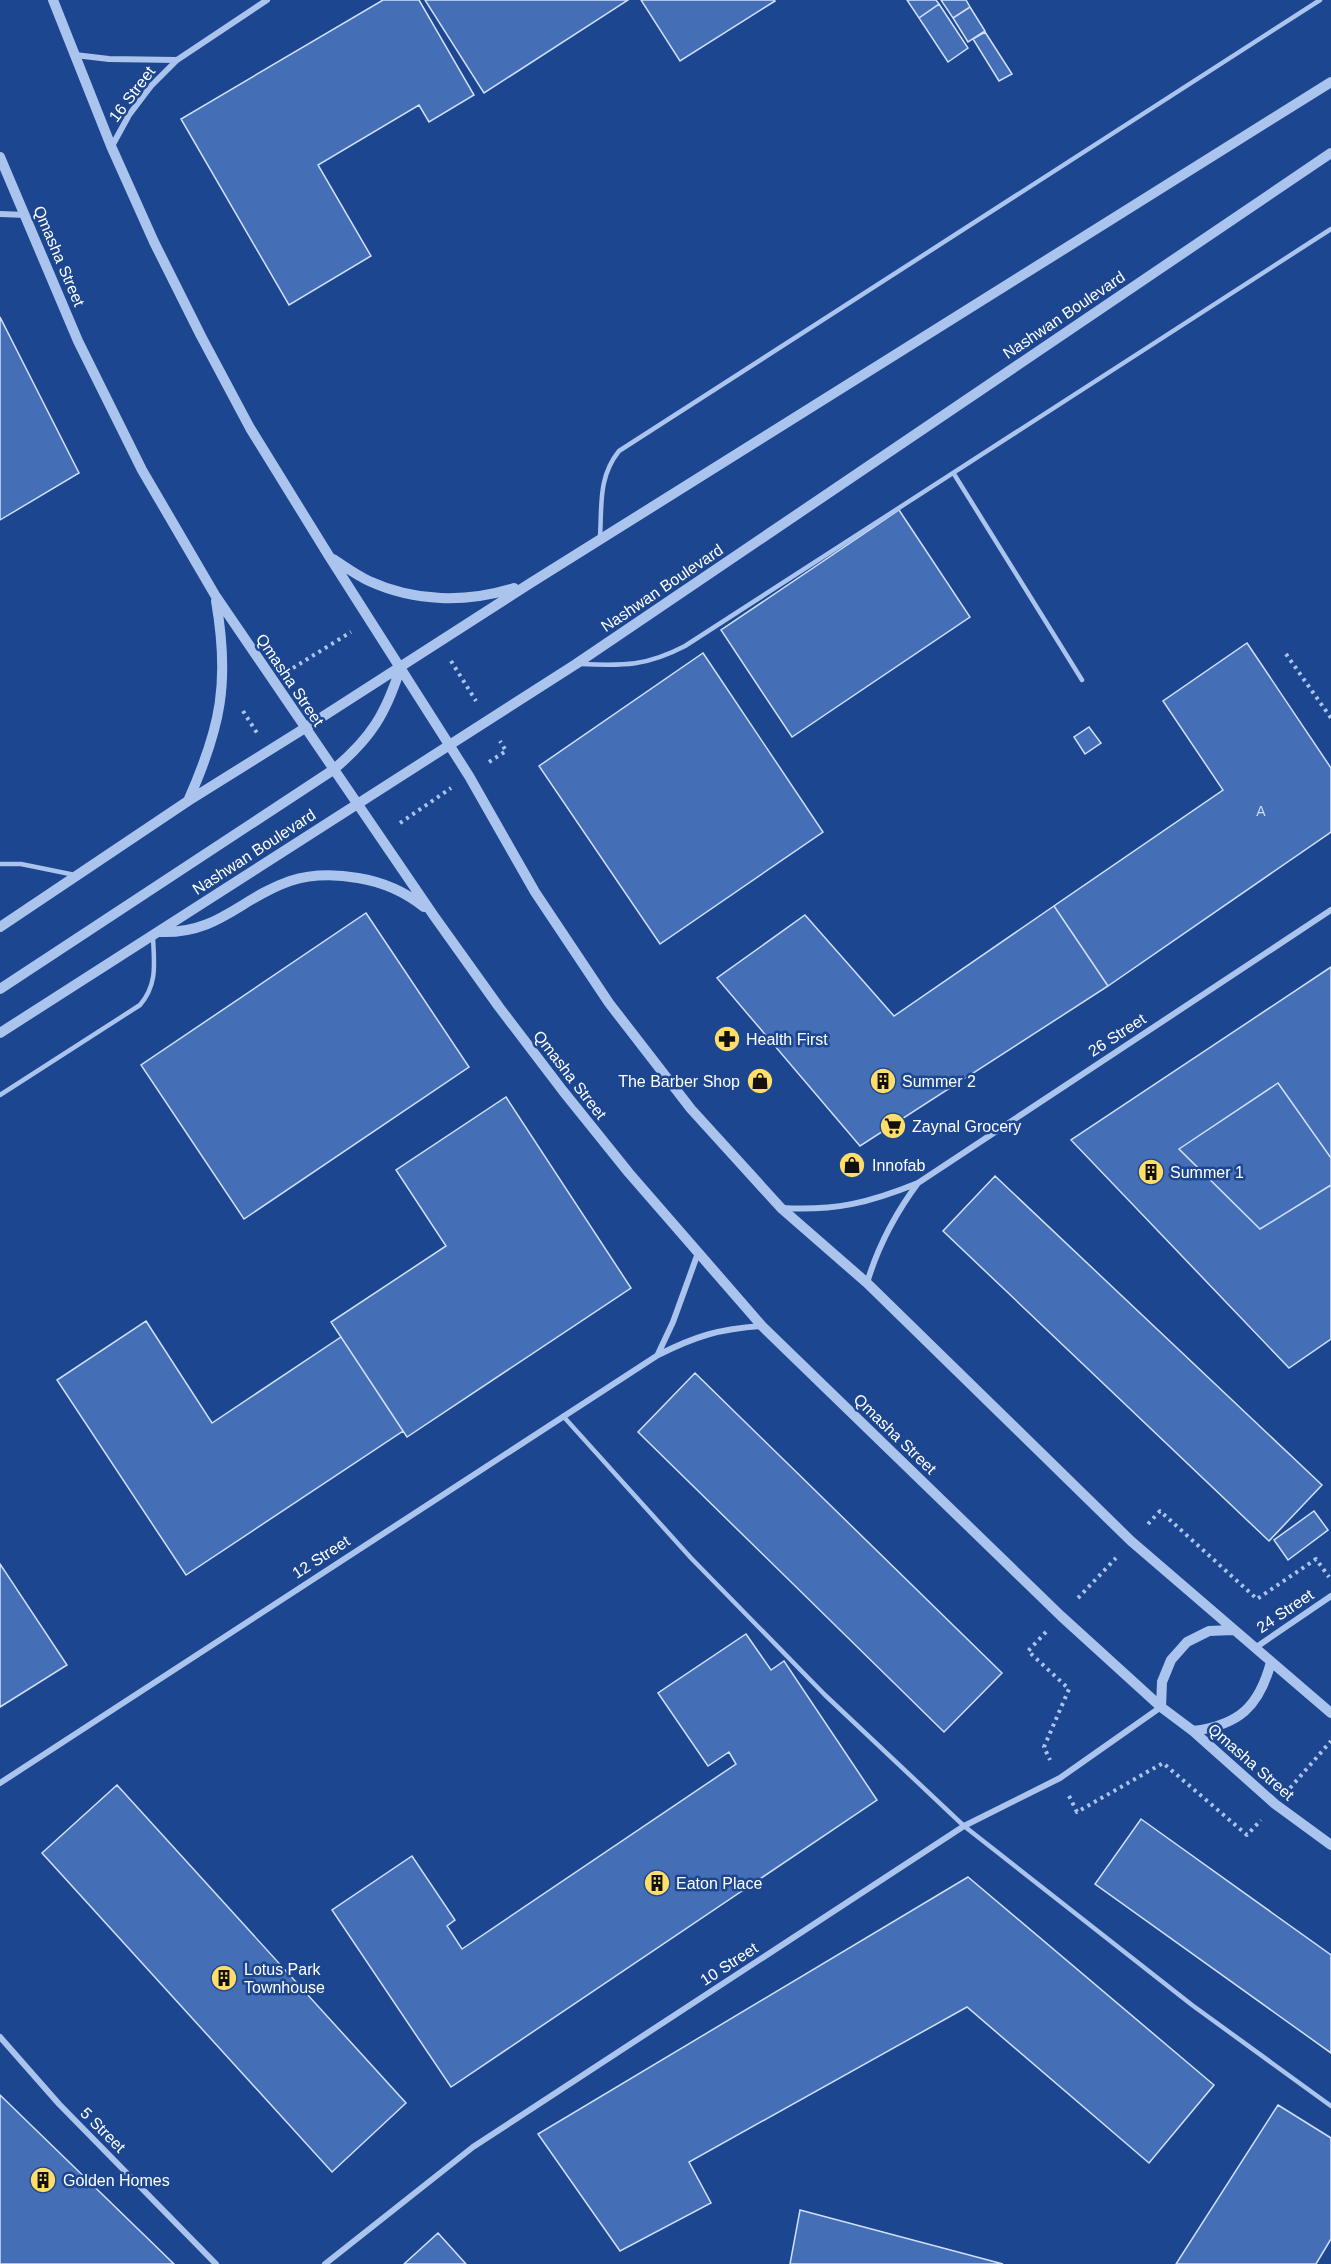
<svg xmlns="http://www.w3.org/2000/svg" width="1331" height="2264" viewBox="0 0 1331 2264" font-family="Arial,sans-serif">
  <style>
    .building { fill: #446fb7; stroke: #d0e0fa; stroke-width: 1.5 }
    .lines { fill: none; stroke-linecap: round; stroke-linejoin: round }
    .path { stroke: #aac4ee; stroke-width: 4; stroke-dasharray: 3 4.5; stroke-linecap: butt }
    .service { stroke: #aac4ee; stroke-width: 4.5 }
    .minor { stroke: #aac4ee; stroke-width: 6 }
    .tertiary { stroke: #aac4ee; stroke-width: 10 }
    .labels { text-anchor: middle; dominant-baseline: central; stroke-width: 5; stroke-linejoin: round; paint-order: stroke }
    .number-label { font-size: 14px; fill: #d0dbed }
    .street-label { font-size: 16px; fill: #fff; stroke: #1c468f }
    .poi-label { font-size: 16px; fill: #fff; stroke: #1c468f; text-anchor: start }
  </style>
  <rect width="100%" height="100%" fill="#1c468f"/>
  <!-- building -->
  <path class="building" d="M383 0H419L474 95 429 122 419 105 318 165 371 256 289 305 181 119Z
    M425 0H628L484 93Z
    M641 0H774L775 1 680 61Z
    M907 0H936L939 4 919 18Z
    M941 0H966L970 7 953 18Z
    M939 4 968 48 948 62 919 18Z
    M970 7 985 31 968 42 953 18Z
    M985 32 1012 74 999 81 973 39Z
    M0 317 79 473 0 520Z
    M899 510 970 617 792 737 721 630Z
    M1247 643 1331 768V832L1108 986 1054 906 1223 790 1163 701Z
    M703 653 823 832 660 944 539 766Z
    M1089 727 1101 743 1085 754 1074 737Z
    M1054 906 1108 986 860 1146 717 978 805 915 894 1016Z
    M366 913 469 1067 244 1219 141 1065Z
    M1331 967V1158L1278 1083 1179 1149 1260 1229 1331 1185V1339L1289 1368 1071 1140Z
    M1278 1083 1331 1158V1185L1260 1229 1179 1149Z
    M506 1097 631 1288 407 1437 331 1322 446 1246 396 1170Z
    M995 1176 1322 1485 1269 1541 943 1231Z
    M146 1321 212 1423 341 1337 403 1431 186 1575 57 1380Z
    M695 1373 1002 1673 944 1732 638 1432Z
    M1314 1511 1328 1530 1288 1560 1274 1540Z
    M0 1564 67 1665 0 1707Z
    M746 1634 771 1670 784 1661 877 1800 451 2087 332 1910 412 1856 455 1920 447 1926 462 1949 736 1764 729 1752 708 1766 658 1693Z
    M117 1785 406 2103 332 2172 42 1853Z
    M1141 1819 1331 1955V2053L1095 1884Z
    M968 1877 1214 2085 1149 2163 967 2007 689 2162 711 2203 620 2251 538 2134Z
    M0 2095 174 2264H0Z
    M1278 2105 1331 2138V2239L1316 2264H1176Z
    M800 2210 1003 2264H790Z
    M438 2233 466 2264H404Z"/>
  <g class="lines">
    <!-- path -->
    <path class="path" d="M1286 654 1331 718
      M451 661 476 701
      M293 668 351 632
      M243 711 257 733
      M489 762 506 751 500 741
      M400 823 451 788
      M1148 1524 1160 1511 1257 1599 1316 1559 1329 1577
      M1078 1598 1116 1558
      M1046 1632 1028 1651 1069 1689 1044 1747 1050 1760
      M1290 1788 1331 1741
      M1069 1796 1077 1812 1163 1763 1247 1835 1261 1820"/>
    <!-- service -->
    <path class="service" d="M954 474 1082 680
      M600 537C602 505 598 477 619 451L1320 0
      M581 664C624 666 647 666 685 646L1331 229
      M0 864H21L75 875
      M0 1095 140 1005C158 984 154 963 153 937
      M563 1416 691 1558 825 1695 964 1826 1192 2005 1331 2106"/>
    <!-- minor -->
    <path class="minor" d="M75 55 109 59 177 60
      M112 146 129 115 151 86 177 60 267 0
      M0 214 26 215
      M782 1208C835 1211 869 1203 918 1183L1331 910
      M867 1283C878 1246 895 1214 918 1183
      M658 1354 673 1322 698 1253
      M1255 1648 1331 1596
      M0 1783 658 1355C696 1336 719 1329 761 1326
      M0 2037 59 2104 216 2264
      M325 2264 473 2147 964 1826 1060 1778 1161 1707"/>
    <!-- tertiary -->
    <path class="tertiary" d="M53 0 111 146 154 242 201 336 250 428 329 556 469 776 535 892 609 1003 691 1109 781 1208 867 1283 1131 1541 1331 1713
      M0 157 78 341 142 470 215 595 434 916 499 1007 563 1091 629 1173 762 1326 1061 1616 1161 1707 1193 1731 1275 1804 1331 1845
      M333 559C344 566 356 575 369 581 415 602 466 603 514 588
      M188 801C221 727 230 682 216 601
      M0 927 188 801 305 728 529 584 1331 82
      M160 932C219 934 240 898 290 881 312 874 335 874 358 878 383 882 404 891 424 907
      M0 989 333 770C371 738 386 714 401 666
      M0 1033 576 664 1331 153
      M1161 1707 1162 1682 1171 1660 1187 1642 1209 1631 1233 1630
      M1193 1731C1239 1725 1259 1707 1271 1662"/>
  </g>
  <!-- icons -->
  <defs>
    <g id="pharmacy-disc" transform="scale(1.35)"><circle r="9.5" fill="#fede67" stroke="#1c468f"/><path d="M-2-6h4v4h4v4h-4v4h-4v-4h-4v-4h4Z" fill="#111"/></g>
    <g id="shop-disc" transform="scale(1.35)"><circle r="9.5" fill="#fede67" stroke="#1c468f"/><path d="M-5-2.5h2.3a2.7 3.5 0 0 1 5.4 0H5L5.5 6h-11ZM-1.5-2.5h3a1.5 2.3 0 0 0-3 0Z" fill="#111"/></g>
    <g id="building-disc" transform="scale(1.35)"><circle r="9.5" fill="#fede67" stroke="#1c468f"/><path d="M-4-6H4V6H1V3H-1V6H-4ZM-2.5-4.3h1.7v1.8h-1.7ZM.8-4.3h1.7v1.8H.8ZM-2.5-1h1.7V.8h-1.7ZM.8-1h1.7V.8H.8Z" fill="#111"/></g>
    <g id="supermarket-disc" transform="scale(1.35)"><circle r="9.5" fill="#fede67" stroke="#1c468f"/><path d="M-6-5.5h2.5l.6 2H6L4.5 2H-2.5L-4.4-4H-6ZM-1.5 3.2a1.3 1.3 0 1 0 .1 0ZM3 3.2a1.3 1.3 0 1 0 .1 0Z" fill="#111"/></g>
  </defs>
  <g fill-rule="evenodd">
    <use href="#pharmacy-disc" x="727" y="1039"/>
    <use href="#shop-disc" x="760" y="1081"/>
    <use href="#building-disc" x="883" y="1081"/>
    <use href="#supermarket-disc" x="893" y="1126"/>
    <use href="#shop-disc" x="852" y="1165"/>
    <use href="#building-disc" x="1151" y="1172"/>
    <use href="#building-disc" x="657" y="1883"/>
    <use href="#building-disc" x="224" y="1978"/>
    <use href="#building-disc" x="43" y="2180"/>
  </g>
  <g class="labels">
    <!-- number labels -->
    <g class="number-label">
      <text x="1261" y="811">A</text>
    </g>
    <!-- street labels -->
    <g class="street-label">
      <text transform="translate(132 94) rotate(-53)">16 Street</text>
      <text transform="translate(59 256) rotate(67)">Qmasha Street</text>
      <text transform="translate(1064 315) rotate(-34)">Nashwan Boulevard</text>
      <text transform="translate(662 588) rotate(-34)">Nashwan Boulevard</text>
      <text transform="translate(290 680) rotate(56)">Qmasha Street</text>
      <text transform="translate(254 852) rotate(-33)">Nashwan Boulevard</text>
      <text transform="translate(1117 1035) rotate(-33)">26 Street</text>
      <text transform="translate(570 1075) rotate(52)">Qmasha Street</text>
      <text transform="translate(895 1434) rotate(44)">Qmasha Street</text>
      <text transform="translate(321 1557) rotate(-33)">12 Street</text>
      <text transform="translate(1285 1611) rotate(-34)">24 Street</text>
      <text transform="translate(1251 1762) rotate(41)">Qmasha Street</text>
      <text transform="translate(729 1964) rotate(-33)">10 Street</text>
      <text transform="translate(103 2130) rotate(45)">5 Street</text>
    </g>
    <!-- poi labels -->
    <g class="poi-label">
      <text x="746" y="1039">Health First</text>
      <text x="740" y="1081" text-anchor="end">The Barber Shop</text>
      <text x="902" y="1081">Summer 2</text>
      <text x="912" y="1126">Zaynal Grocery</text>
      <text x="872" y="1165">Innofab</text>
      <text x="1170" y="1172">Summer 1</text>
      <text x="676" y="1883">Eaton Place</text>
      <text x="244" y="1969">Lotus Park<tspan x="244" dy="18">Townhouse</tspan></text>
      <text x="63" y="2180">Golden Homes</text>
    </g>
  </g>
</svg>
